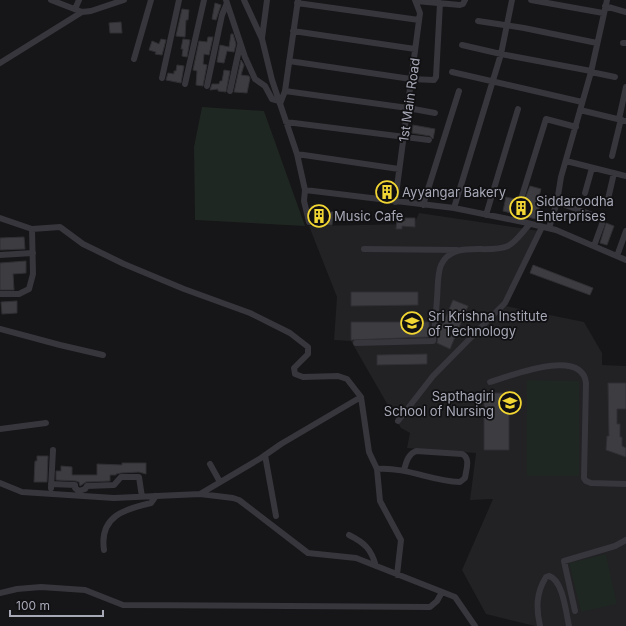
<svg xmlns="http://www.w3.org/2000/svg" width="626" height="626" viewBox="0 0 626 626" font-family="Inter,sans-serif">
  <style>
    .built { fill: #222124 }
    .green { fill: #1f2722 }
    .building { fill: #3d3d41; stroke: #302f33 }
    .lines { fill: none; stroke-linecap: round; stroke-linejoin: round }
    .minor { stroke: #36363c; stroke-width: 6 }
    .labels { text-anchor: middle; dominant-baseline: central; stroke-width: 3.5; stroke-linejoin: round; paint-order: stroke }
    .street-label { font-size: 13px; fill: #a7a9b7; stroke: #111012 }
    .poi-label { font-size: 13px; fill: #a7a9b7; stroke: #111012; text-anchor: start }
  </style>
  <rect width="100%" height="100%" fill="#161517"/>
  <!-- built -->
  <path class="built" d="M419 213 540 231 506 306 584 322 602 353V365L626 366V626H535L486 614 462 570 493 499 470 500 476 453 407 448 410 433 401 428 351 341 334 340 337 297 309 226 414 224Z"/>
  <!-- green -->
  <path class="green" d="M202 107 264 111 305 226 195 220 194 147Z
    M527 380 579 381V476H527Z
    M606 554 617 604 581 612 569 563Z"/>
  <!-- building -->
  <path class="building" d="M215 3 221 5 216 20 212 19Z
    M182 9 189 10 188 20H186L185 37 176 36Z
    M121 22 122 33H110L109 23Z
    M231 34H233L236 44 234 52 227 51 224 63 217 62 220 45 229 47Z
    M208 37H213L209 55 204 54 203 64 207 65 203 86 196 85 197 71 193 70 199 41 207 42Z
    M161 39 166 40 162 55 155 54 156 52 149 50 152 41 159 44Z
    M183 39 190 40 187 57 182 56 183 49H181Z
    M241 60 244 65 241 75 249 76 250 78 247 93 234 92Z
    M177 65 184 66 181 83 166 80 168 73 174 74V71H176Z
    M224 70 230 71 226 92 218 91V89L210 90 212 84H219L220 81H222Z
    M413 125 435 129 433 139 430 136 412 133Z
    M530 186 541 189 537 204 540 205 536 219 503 211 506 197 524 201Z
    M381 188 392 189 391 196 380 195Z
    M311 206 326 208 325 212H333L332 225 314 224Z
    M405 218H415V227L402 226V229H396L397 221H405Z
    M606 223 614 226 607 245 600 243Z
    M24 237 25 249 0 250V238Z
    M26 261V273L13 274 14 290H0V263Z
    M533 265 593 288 590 295 530 273Z
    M351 292H418V305L351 306Z
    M453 300 468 306 450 349 437 343 438 335Z
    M17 301V313L2 314 1 302Z
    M351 322H429V337L351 340Z
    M427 354V364L377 365V355Z
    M608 383H626V409H617V424H620V437H622V446L626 448V457L606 450 607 436H609Z
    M484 393H509V450H484Z
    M37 456H48L47 482H34L35 461H37Z
    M122 463H146V474L139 472 121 473 116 474V475H110V481L86 482 80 486 79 482 76 481 56 480V471H61V466L72 467V475H97V464L122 465Z"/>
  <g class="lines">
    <!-- minor -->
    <path class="minor" d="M51 0 82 12 91 11 124 0
      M226 0 245 57 255 79 265 86 272 99 279 101
      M244 0 262 39 272 80 297 154 305 190 304 201 309 222
      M531 0 603 13
      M416 1 460 5 463 4 465 0
      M297 3 419 20
      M605 6 626 12
      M75 9 79 0
      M478 21 524 28 597 43
      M293 31 415 49
      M262 38 267 0
      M623 43H626
      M462 45 501 54 591 71
      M134 59 151 0
      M289 61 411 79 434 80 436 77 440 3
      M0 63 82 12
      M452 72 582 102
      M591 72 615 77
      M162 78 179 0
      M185 84 204 0
      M207 86 222 15 227 3
      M230 91 240 45
      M285 91 408 108 435 113
      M280 104 285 91 298 0
      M580 110 626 121
      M619 119 626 87
      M286 122 429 140
      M297 154 399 169
      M612 156 621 119
      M566 161 626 176
      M305 190 454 208 523 222 556 230 626 260
      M585 193 592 168
      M522 196 546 119 576 127
      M608 199 614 173
      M395 202 420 13 415 0
      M557 202 598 217
      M423 205 459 91
      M454 208 501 54 512 0
      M486 215 518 109
      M0 218 32 229 60 227 83 244 124 264 184 289 250 313 290 333 308 347V354L294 368 295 374 303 377 338 376 347 379 361 397 369 452 377 469 380 501 401 540 397 575
      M549 228 557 202 561 177 591 72 607 0
      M594 246 602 224
      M364 249 457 250
      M0 255 33 253
      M617 256 626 231
      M0 294H19L29 289 33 274 32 229
      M0 329 60 345 103 355
      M356 343 433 341C435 327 436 313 437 299 438 288 437 275 441 265 453 239 488 255 508 246 517 241 523 231 530 224
      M490 382C510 376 582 347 586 383L584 478 586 481 591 483 626 484
      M398 421 433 376 505 303 542 227
      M0 429 46 423
      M265 455 276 516
      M210 464 220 482
      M377 469C408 467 430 481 460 482L465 478C466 470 471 458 462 454L416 451C408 454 406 463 404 470
      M0 483 22 492 114 498 200 494 233 498 239 500 308 553 356 558 455 597 475 626
      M51 484 75 485V488L79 491 85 489 87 486 114 485 121 477H139L142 497
      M51 488 53 450
      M200 494 261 458 281 444 361 397
      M349 535C365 543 371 549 376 566
      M104 550C99 516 125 509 151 503L156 496
      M0 593 17 589 41 587 85 590 123 605 430 607 437 601 442 592
      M575 611 564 561 615 546 626 540
      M540 626C536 608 536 593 546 577L549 576C563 580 566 613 569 626"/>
  </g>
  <!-- icons -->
  <defs>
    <g id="building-ring" transform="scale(1.15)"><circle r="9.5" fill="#111012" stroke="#f2d633" stroke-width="1.5"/><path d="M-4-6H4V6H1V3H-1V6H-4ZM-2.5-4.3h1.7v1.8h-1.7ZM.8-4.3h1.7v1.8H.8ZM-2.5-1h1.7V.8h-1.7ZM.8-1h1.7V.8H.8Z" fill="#f2d633"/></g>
    <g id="university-ring" transform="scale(1.15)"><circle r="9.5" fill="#111012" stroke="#f2d633" stroke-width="1.5"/><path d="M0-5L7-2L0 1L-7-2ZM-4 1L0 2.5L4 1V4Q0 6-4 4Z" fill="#f2d633"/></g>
  </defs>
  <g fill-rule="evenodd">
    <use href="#building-ring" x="387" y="192"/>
    <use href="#building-ring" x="521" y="208"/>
    <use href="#building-ring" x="319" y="216"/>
    <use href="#university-ring" x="412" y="323"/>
    <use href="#university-ring" x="510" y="403"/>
  </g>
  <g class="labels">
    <!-- street labels -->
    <g class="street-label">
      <text transform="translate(409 100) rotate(-82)">1st Main Road</text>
    </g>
    <!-- poi labels -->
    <g class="poi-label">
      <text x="402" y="192">Ayyangar Bakery</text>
      <text x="536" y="201">Siddaroodha<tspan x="536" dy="15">Enterprises</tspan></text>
      <text x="334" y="216">Music Cafe</text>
      <text x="428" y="316">Sri Krishna Institute<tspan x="428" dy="15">of Technology</tspan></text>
      <text x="494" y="396" text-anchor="end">Sapthagiri<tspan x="494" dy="15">School of Nursing</tspan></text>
    </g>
  </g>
  <!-- scale -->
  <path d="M10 610v6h93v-6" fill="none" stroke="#a7a9b7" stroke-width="2"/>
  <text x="16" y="610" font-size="12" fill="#a7a9b7" stroke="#111012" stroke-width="3" paint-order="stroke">100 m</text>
</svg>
